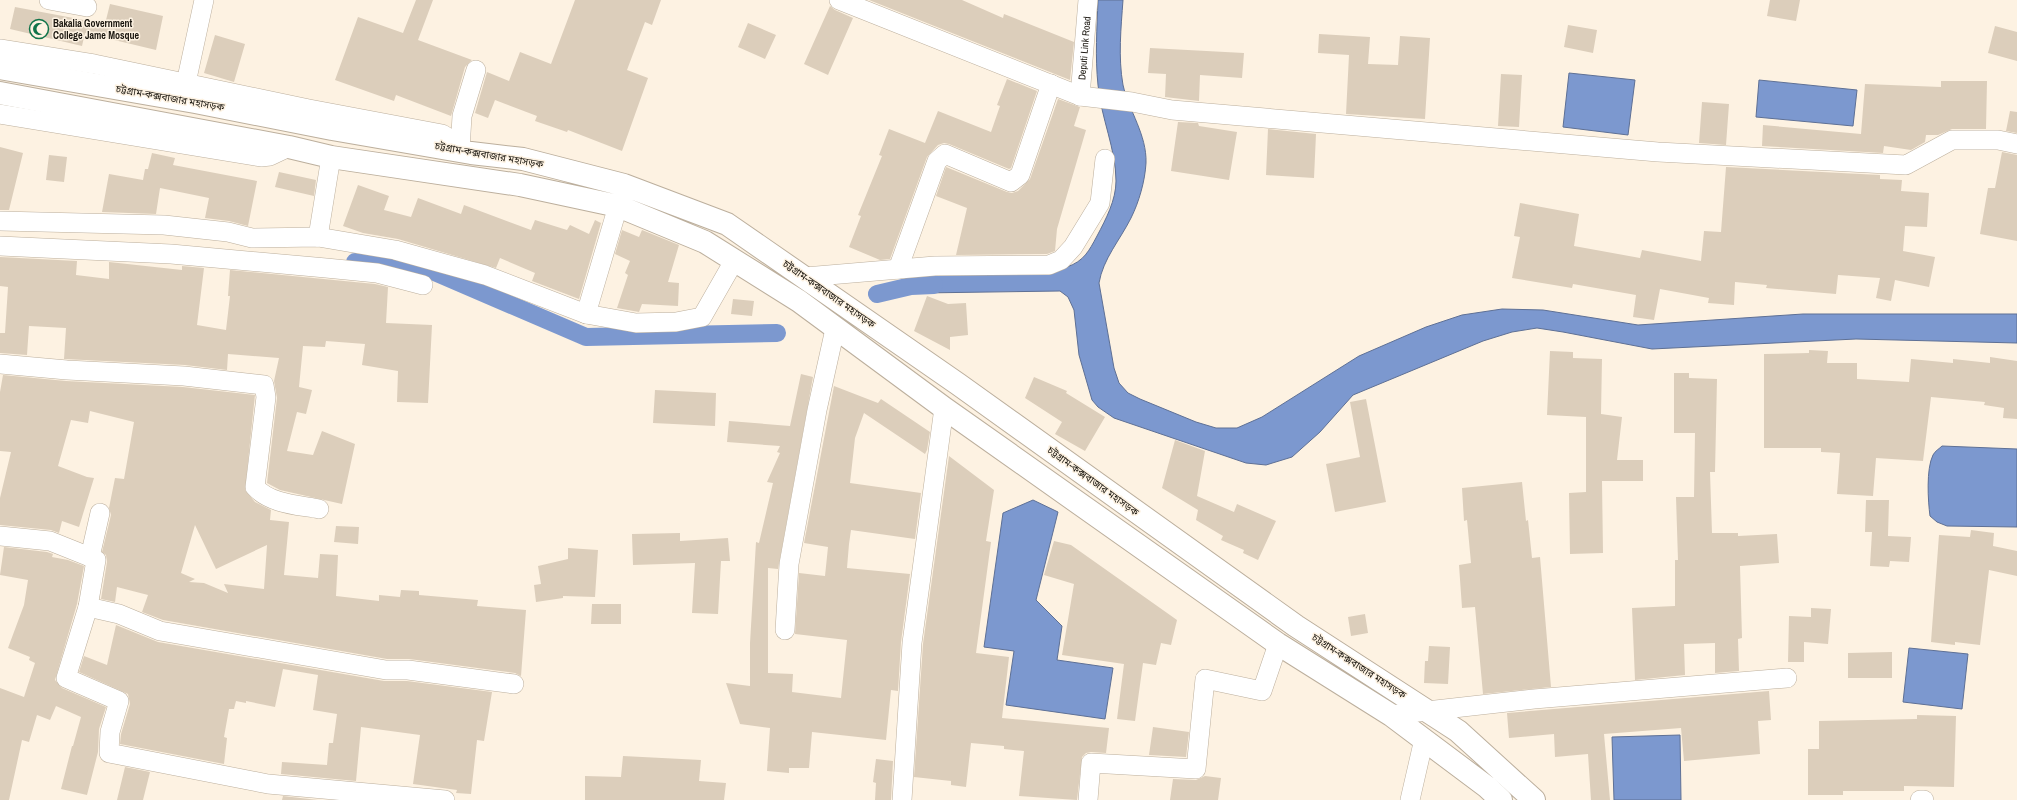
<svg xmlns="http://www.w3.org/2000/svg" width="2017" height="800" viewBox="0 0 2017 800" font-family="'Archivo Narrow','Noto Sans Bengali',sans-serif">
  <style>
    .water { fill: #7c98cf; stroke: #5e7095 }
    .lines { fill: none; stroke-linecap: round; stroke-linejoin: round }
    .canal { stroke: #7c98cf; stroke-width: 18 }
    .building { fill: #dccebb; fill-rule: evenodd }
    .minor-casing { stroke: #bcaf9d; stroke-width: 20 }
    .highway-casing { stroke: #bcaf9d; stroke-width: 24 }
    .minor { stroke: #fff; stroke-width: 19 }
    .highway { stroke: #fff; stroke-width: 22 }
    .labels { text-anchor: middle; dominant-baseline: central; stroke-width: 3; stroke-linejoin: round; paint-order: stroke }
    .poi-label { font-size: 10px; font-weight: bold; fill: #18140d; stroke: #fdf2e2; text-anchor: start }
    .street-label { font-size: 10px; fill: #18140d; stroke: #fdf2e2 }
  </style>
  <rect width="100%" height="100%" fill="#fdf2e2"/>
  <!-- water -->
  <path class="water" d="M1098 0H1123C1121 28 1118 57 1123 85 1129 111 1147 135 1146 163 1145 181 1139 202 1131 218 1120 240 1103 259 1099 283L1114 368 1119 383 1128 393 1140 399 1196 422 1216 428H1237L1262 417 1359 356 1426 327 1462 315 1502 309 1543 310 1638 325 1803 314H2017V343L1856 339 1652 349 1563 332 1537 328 1512 332 1483 341 1353 395 1320 432 1292 457 1266 465 1246 463 1114 418 1098 407 1092 400 1079 355 1074 310 1068 297 1060 291 921 293 915 291 911 286 913 278 919 275 1067 267C1084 261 1089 251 1097 236 1106 219 1116 200 1116 181 1116 149 1101 118 1098 85 1095 57 1097 28 1098 0Z
    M1569 73 1635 80 1628 135 1563 127Z
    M1759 80 1857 90 1853 126 1756 117Z
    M1942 446 2017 449V527L1947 526 1937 522 1930 516C1928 501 1926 469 1933 455 1935 451 1939 449 1942 446Z
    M1033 500 1058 512 1036 600 1062 626 1057 660 1113 668 1105 719 1006 705 1014 651 984 647 1003 513Z
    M1909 648 1968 654 1962 709 1903 702Z
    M1680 735 1681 800H1614L1612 737Z"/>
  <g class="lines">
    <!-- canal -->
    <path class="canal" d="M355 262 423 267 586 337 777 333
      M877 294 911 286 934 285"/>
  </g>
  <!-- building -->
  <path class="building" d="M416 0H433L418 40 472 60 465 67 451 116 396 95 394 101 335 80 358 17 403 33Z
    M575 0H661L652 25 645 22 627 70 648 78 622 151 568 130 567 132 535 121 537 116 495 100 488 118 475 113 487 72 509 81 520 52 551 64Z
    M869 0H962L1003 18 1004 14 1074 42 1070 80Z
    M1770 0H1800L1796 21 1767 16Z
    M110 4 163 16 156 50 85 33 82 46 10 29 15 7 105 24Z
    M830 6 835 10 853 18 828 75 804 64Z
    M748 23 776 35 765 59 738 47Z
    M1568 25 1597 30 1593 53 1564 47Z
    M1995 26 2017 32V61L1988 53Z
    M1319 34 1370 37 1368 64 1398 65 1400 36 1430 38 1425 119 1346 114 1349 55 1318 53Z
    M215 35 245 44 234 82 204 73Z
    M1150 48 1244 53 1242 78 1200 75 1199 101 1165 97 1166 74 1148 73Z
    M1501 74 1522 75 1519 127 1498 126Z
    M1007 79 1037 91 1011 168 1009 169 949 144 944 143 938 145 927 157 890 259 880 260 849 247 861 216 858 215 882 156 879 155 889 129 925 143 938 111 991 132 1000 106 997 105Z
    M1941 81H1987L1986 129H1952L1938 135H1926L1925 142 1911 150 1884 146 1883 153 1762 146 1763 125 1861 134 1865 84 1941 87Z
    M1058 99 1080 107 1074 126 1086 130 1057 229 1055 251 1047 254 956 255 967 208 936 196 946 167 1007 192 1012 193 1018 191 1030 179Z
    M1702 102 1729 104 1726 145 1699 143Z
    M2010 111 2017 112V133L2006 131Z
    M1178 122 1198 123 1199 126 1237 132 1229 180 1171 171Z
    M1268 129 1316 134 1314 178 1266 175Z
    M0 147 23 153 9 210H0Z
    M2002 152 2017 155V241L1980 234 1988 188H1995Z
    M152 153 175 158 173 165 257 181 248 226 229 221 205 218 209 198 160 188 156 214 102 212 109 174 143 180 145 169H148Z
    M49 155 67 157 64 182 46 180Z
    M1726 167 1880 175V179L1902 180 1901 191 1929 193 1927 227 1905 226 1903 251 1935 257 1929 287 1895 280 1891 301 1876 298 1880 278 1838 275 1836 294 1766 288 1767 285 1735 282 1734 305 1708 303 1709 298 1660 289 1654 320 1633 317 1636 295 1573 284 1572 288 1512 278 1520 237 1514 236 1520 203 1579 214 1574 246 1640 258 1642 250 1701 261 1704 231 1721 232Z
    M279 172 316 180 314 196 275 187Z
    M358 185 389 196 384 210 411 217 418 198 461 214 464 205 531 230 535 220 567 230 570 225 589 234 595 220 601 223 579 299 532 281 535 273 500 258 496 268 398 239 363 233 343 226Z
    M622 230 639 237 642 230 679 245 668 282 679 283 678 306 642 304 639 312 617 308 628 275 625 273 630 261 615 254Z
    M0 257 77 261 76 275 109 279V262L182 270V266L204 268 197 325 226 330 230 296H228L230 270 375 284 388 287 386 323 432 325 428 403 397 402 398 371 362 365 365 344 326 341 325 347 303 346 299 387 312 390 306 414 297 412 287 451 313 455 322 431 355 444 342 504 280 490 267 483 277 398 274 381 279 358 228 354 227 370 185 365 64 359 66 328 29 326 27 355 0 353V333H5L8 287 0 286Z
    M927 296 948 304 966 303 968 335 950 337V350L914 331Z
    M733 299 754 301 752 316 731 314Z
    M1809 350 1828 351 1827 363H1857V379L1909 382 1911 359 1953 363V359L1990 363V357L2017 361V419L2003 418 2004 408 1984 405 1985 402 1931 397 1923 461 1876 458 1873 496 1837 494 1840 453 1821 452V448H1764V354L1809 353Z
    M1550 351 1573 352V358L1602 359 1601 414 1622 417 1617 460H1643V481H1602L1603 553 1570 554 1569 493 1586 492V417L1547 415Z
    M1674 373H1689V378L1717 379 1715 472H1710L1712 533H1738V536L1777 534 1779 563 1740 566 1742 638 1738 639 1739 671 1715 673V643L1684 644 1685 675 1635 680 1632 608 1675 606V560H1678L1676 497H1694L1695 433H1674Z
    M801 374 813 377 778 569 768 568V673L793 674 792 692 841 698 847 640 795 634 799 573 825 576 828 547 804 543 834 386 878 403 881 399 930 432 927 450 925 454 864 413 855 438 850 483 921 493 915 539 851 530 849 544 847 568 910 574 901 642 898 691 891 690 886 740 812 732 809 768H789V773L767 771 770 728 740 724 726 683 750 686V643L756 542 759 543 773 483 767 482 780 453 777 452 780 446 727 442 729 421 790 426Z
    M3 375 66 381 183 387 255 395 245 490 255 502 271 510 270 520 289 522 284 575 318 578 320 554 338 555 336 596 379 601V595L400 597 401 590 419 591V595L478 600 477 606 526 610 521 676 515 673 409 659H387L163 620 142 612 148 595 117 587 115 602 101 599 107 562 106 555 102 552 111 515 109 508 115 478 124 479 134 422 90 411 88 423 71 420 58 466 87 477 94 478 79 527 62 521 59 533 51 530 0 525V498L11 452 0 451V392ZM195 525 216 569 267 545 264 589 224 584 228 593 204 583 189 582 195 579 181 573Z
    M1034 377 1067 391 1066 393 1105 417 1085 451 1055 434 1062 422 1025 398Z
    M655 390 716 393 715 426 653 423Z
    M1366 399 1386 502 1335 512 1326 464 1360 457 1350 402Z
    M1175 440 1205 451 1197 496 1234 512 1237 504 1276 521 1258 560 1243 553 1244 550 1221 540 1223 536 1196 520 1198 510 1162 488Z
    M949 456 994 490 986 541 991 542 976 653 1009 657 1002 718 1109 728 1106 753 1091 752 1086 753 1082 757 1077 800 1019 796 1024 751 1004 749V746L971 743 966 787 951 785V781L914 777 923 644Z
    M1522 482 1526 521 1528 520 1532 558 1540 557 1551 687 1483 694 1475 607 1462 608 1459 565 1471 563 1467 520 1464 521 1462 488Z
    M1866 500H1889L1888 536 1911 537 1909 562 1890 561 1889 567 1870 566 1872 532H1865Z
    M336 526 359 527 358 544 334 542Z
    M1971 530 1994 533 1993 546 2017 551V576L1989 570 1980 645 1955 642V645L1931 642 1939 535 1970 537Z
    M680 533V541L728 538 730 561H721L718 614 692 613 695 563 633 565 632 534Z
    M1054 541 1071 545 1177 620 1171 645 1161 643 1156 665 1143 663 1135 721 1117 719 1124 664 1062 655 1074 584 1044 575Z
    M4 547 47 552 53 554 52 557 68 560 84 566 77 604 55 680 62 688 106 707 99 729 98 752 87 795 61 789 72 746H73L81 717 56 706 50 720 37 715 29 742 22 740 9 800H0V688L24 697 35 663 29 660 30 657 8 648 24 605 28 580 0 575Z
    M568 548 598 550 595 597 563 596V598L536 602 534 585 541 584 538 566 568 559Z
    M592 604H621V624H591Z
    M1811 608 1831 609 1828 644 1804 642V662H1788L1789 616 1811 617Z
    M1365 614 1368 633 1351 636 1348 617Z
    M116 625 158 642 384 681H407L492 692 484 741 477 740 471 794 456 793 457 790 413 784 420 735 361 727 356 781 281 774 282 762 327 765 329 743H333L337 714 313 710 318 675 283 669 275 707 246 701V703L236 701 234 709H229L224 737 227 738 224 764 120 744 121 734 130 704 128 694 79 672 84 656 107 665Z
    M1429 646 1450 647 1448 684 1424 683 1425 661H1428Z
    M1892 652V678H1848V653Z
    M1769 691 1771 720 1758 721 1760 754 1684 761 1681 728 1604 734 1610 800H1591L1588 754 1555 757 1554 734 1509 738 1507 713Z
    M1917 715 1956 716 1954 787 1904 786V791H1843V795H1808V749H1819V721L1917 719Z
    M1153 727 1189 732 1186 757 1149 755Z
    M623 756 701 760 699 781 726 783 724 800H585V776L621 777Z
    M876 759 893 761 891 800H875L876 783 873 782Z
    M125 767 150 772 143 800H117Z
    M1205 776 1221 778 1218 800H1170L1173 779 1196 780Z
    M283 796 318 800H282Z"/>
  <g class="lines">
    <!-- minor casing -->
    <g class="minor-casing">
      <g id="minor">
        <path d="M49 0 87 7"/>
        <path d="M839 0 1080 96 1132 102 1172 110 1658 152 1906 165 1952 140H1998L2017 144"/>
        <path d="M0 49 94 64 309 109 442 134 452 140 453 148"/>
        <path d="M186 83 204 0"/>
        <path id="s1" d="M1080 96 1088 0"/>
        <path d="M0 114 261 157 270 156 289 147"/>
        <path d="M460 150 462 116 476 70"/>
        <path d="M0 221 164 225 228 232 252 238 318 237 395 250 485 275 586 314 636 323 676 322 702 317 734 261"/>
        <path d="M318 237 331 157"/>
        <path d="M0 246 171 254 326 268 377 273 423 285"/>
        <path d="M898 269 937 161 945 154 1011 182 1020 175 1051 84"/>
        <path d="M805 277 935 266 1049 265 1061 260 1073 247 1100 203 1105 159"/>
        <path d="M586 314 618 206"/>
        <path d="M0 364 67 370 184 376 264 385 266 397 255 487C270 504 298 505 319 509"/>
        <path d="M100 513 90 557 96 560 88 607 119 614 160 631 386 670H408L514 684"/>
        <path d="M0 536 50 541 90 557"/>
        <path d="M88 607 66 678 119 701 110 732 109 753 268 784 445 800"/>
        <path d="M785 630 789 564 817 410 835 329"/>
        <path d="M1391 715 1534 699 1787 678"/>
        <path d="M902 800 912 643 944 408"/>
        <path d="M1088 800 1091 763 1196 769 1205 679 1262 691 1278 644"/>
        <path d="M1410 800 1424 739"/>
        <path d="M1920 800H1924"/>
      </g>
    </g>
    <!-- highway casing -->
    <g class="highway-casing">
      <path id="highway" d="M0 68 195 102 332 129 471 153 523 159 624 185 727 224 958 384 1296 626 1458 731 1534 800
        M0 93 289 147 331 157 520 185 618 206 705 242 799 301 944 408 1278 644 1391 715 1487 787 1501 800"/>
    </g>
    <!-- minor -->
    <use href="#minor" class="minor"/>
    <!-- highway -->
    <use href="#highway" class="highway"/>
  </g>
  <!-- icons -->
  <defs>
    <g id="mosque-ring" transform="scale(1)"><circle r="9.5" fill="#fdf2e2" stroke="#107349" stroke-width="1.5"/><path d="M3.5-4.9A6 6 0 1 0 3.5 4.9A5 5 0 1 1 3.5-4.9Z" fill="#107349"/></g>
  </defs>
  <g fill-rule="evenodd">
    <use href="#mosque-ring" x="39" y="29"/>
  </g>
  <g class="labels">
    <!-- poi labels -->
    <g class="poi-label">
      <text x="53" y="23">Bakalia Government<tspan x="53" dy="12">College Jame Mosque</tspan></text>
    </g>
    <!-- street labels -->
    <g class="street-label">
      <text stroke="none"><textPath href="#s1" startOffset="48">Deputi Link Road</textPath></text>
      <text transform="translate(170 98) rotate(10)">চট্টগ্রাম-কক্সবাজার মহাসড়ক</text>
      <text transform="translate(489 155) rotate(10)">চট্টগ্রাম-কক্সবাজার মহাসড়ক</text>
      <text transform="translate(829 294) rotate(35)">চট্টগ্রাম-কক্সবাজার মহাসড়ক</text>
      <text transform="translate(1093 481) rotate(36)">চট্টগ্রাম-কক্সবাজার মহাসড়ক</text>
      <text transform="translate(1359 666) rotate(33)">চট্টগ্রাম-কক্সবাজার মহাসড়ক</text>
    </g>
  </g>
</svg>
